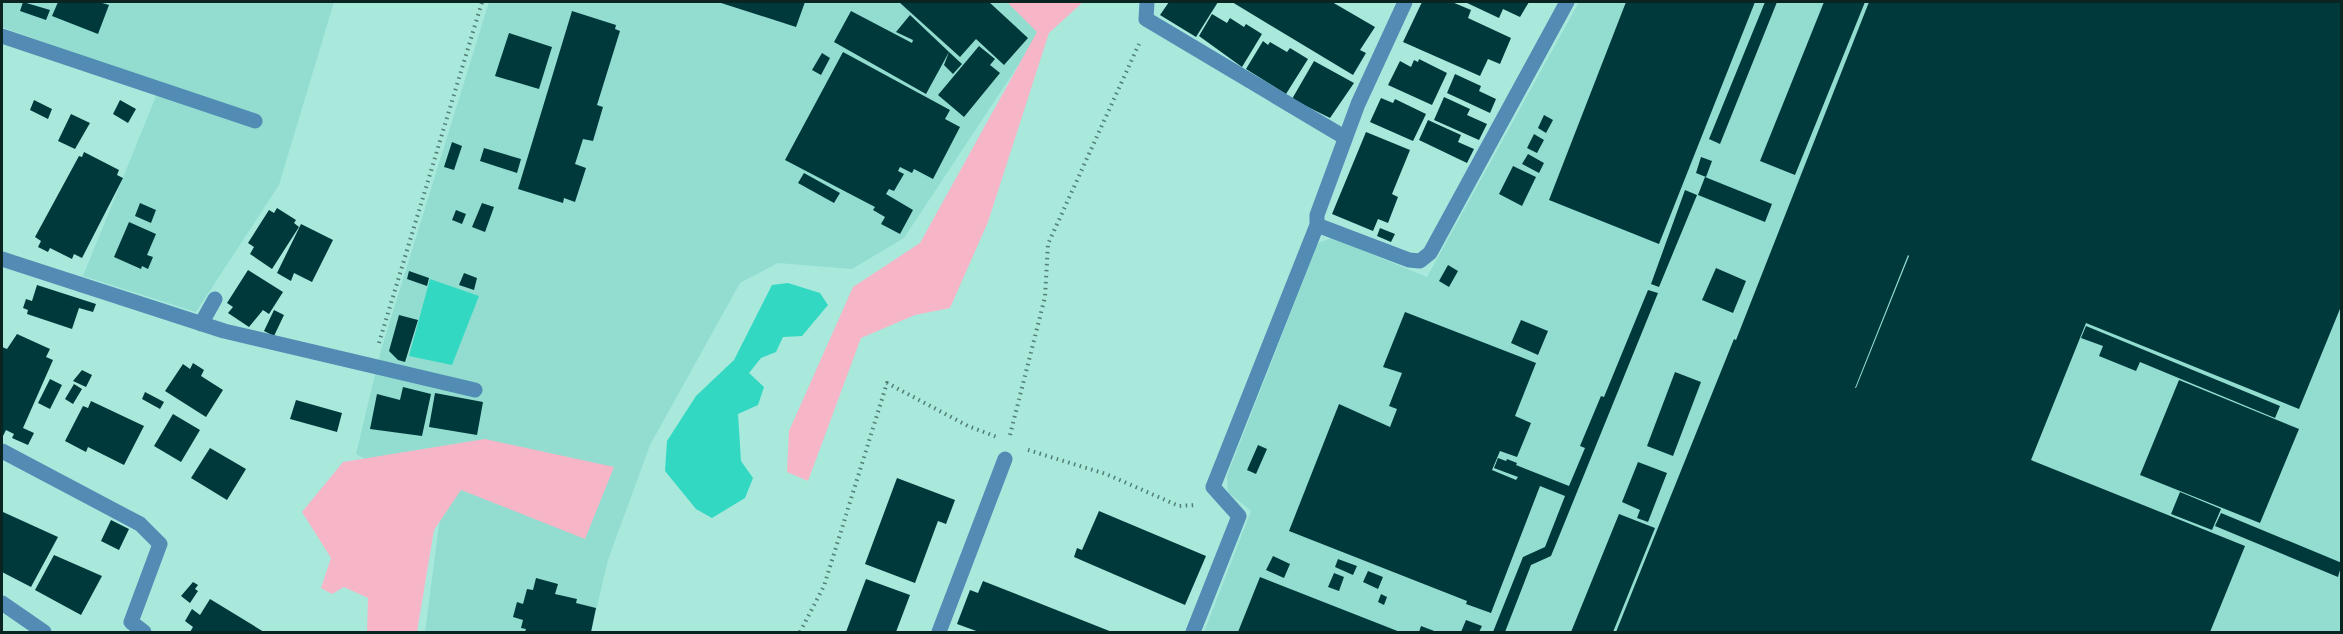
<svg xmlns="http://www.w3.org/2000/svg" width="2343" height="634" viewBox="0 0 2343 634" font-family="Raleway,sans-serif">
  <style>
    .built { fill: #92ddd0 }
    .green { fill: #f7b6c7 }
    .water { fill: #33d8c2 }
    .building { fill: #00393c; fill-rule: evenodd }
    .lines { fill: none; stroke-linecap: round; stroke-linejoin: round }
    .path { stroke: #517e75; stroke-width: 4; stroke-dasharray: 1.5 4.5; stroke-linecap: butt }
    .minor { stroke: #528bb4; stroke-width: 15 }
  </style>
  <rect width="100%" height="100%" fill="#a8e9dc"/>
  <!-- built -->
  <path class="built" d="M2 2H334L279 185 196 312 83 276 161 84 2 27Z
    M489 2H1060L904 238 852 269 778 263 740 283 650 445 608 560 591 632H425L442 502 356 454 381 350Z
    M1579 2H2341V632H1204L1251 511 1228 492 1227 476 1318 243 1332 238 1427 277Z"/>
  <!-- green -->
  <path class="green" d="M1007 2H1083L1049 33 988 222 950 308 915 315 861 338 808 481 787 472 789 431 853 287 920 243 1037 32Z
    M485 439 614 467 585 539 461 490 434 530 417 632H367L368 598 344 587 332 594 321 588 331 558 302 512 343 462Z"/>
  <!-- water -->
  <path class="water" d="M430 279 479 296 452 365 409 356Z
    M788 283 820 293 828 305 802 336 783 337 776 352 761 358 749 373 764 387 758 405 738 414 741 461 753 478 745 498 712 518 696 509 665 471 667 441 696 396 734 360 772 285Z"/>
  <!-- building -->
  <path class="building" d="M23 2 50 10 46 20 20 11Z
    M58 2H99L109 5 98 34 52 16Z
    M718 2H805L796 27Z
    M899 2H989L1028 38 1004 65 976 39 960 57Z
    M1169 2H1218L1196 37 1160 15Z
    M1232 2H1332L1375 27 1360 50 1366 53 1353 75Z
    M1422 2H1452L1471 10 1468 18 1511 38 1500 64 1488 59 1480 76 1403 42Z
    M1465 2H1529L1520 17 1503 9 1499 18Z
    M1626 2H1755L1659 244 1549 200Z
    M1765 2H1777L1720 144 1709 139Z
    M1824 2H1865L1795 175 1760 161Z
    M1869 2H2342V304L2299 409 2086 323 2031 460 2245 546 2210 632H1616L1734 339 1736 340ZM1908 255 1909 256 1856 388H1855Z
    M572 11 616 25 615 29 620 31 597 105 603 107 593 141 583 139 575 164 586 168 575 202 564 198 563 203 518 189Z
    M851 11 912 43 913 40 896 32 910 15 949 52 926 94 834 42Z
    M1212 14 1227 23 1230 18 1244 27 1246 24 1262 34 1242 67 1199 36Z
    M509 33 552 47 539 89 495 76Z
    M1263 41 1268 45 1270 42 1287 52 1290 48 1308 59 1286 94 1246 69Z
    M979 46 995 59 990 65 1000 73 964 117 938 95Z
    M843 52 950 110 945 119 960 127 933 179 914 169 912 173 900 167 898 171 904 174 894 191 889 189 886 194 913 210 900 234 881 224 885 217 873 210 875 207 785 160Z
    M949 52 962 64 953 74 944 65Z
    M822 53 830 58 821 75 812 70Z
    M1419 59 1447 73 1432 105 1388 85 1400 61 1411 67 1414 60 1418 62Z
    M1314 61 1354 83 1330 118 1292 99Z
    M1455 74 1481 86 1479 91 1496 99 1490 113 1447 93Z
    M1444 97 1470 109 1467 115 1487 124 1479 140 1434 120Z
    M1381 98 1393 103 1395 99 1426 114 1413 141 1370 122Z
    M34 100 52 109 48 119 30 110Z
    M120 100 136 109 128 123 113 114Z
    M71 114 90 123 75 149 58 141Z
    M1544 115 1553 120 1546 133 1538 128Z
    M1428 120 1461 135 1458 142 1474 149 1467 163 1419 140Z
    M1366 132 1410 150 1392 194 1398 197 1388 223 1378 219 1373 231 1332 214Z
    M1534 134 1544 140 1537 153 1527 148Z
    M452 142 462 146 454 170 444 167Z
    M484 148 521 159 517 173 480 161Z
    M84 152 119 170 117 175 123 178 82 258 74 254 72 259 50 248 48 252 38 247 41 241 35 237 79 156 82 157Z
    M1528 154 1544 163 1539 173 1522 164Z
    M1701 157 1712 161 1706 177 1696 173Z
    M1513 166 1536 177 1522 206 1499 194Z
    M804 173 840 193 834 203 798 183Z
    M1705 177 1772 204 1765 222 1698 195Z
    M1685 190 1697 195 1659 287 1651 284Z
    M140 203 156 210 151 223 135 216Z
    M482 203 494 207 485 232 472 227Z
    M277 208 296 220 294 223 299 227 272 269 250 254 254 247 248 243 269 210 274 213Z
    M456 210 466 214 462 224 452 220Z
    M129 222 156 234 147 255 153 257 148 269 142 266 141 269 114 257Z
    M301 224 333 240 312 282 294 273 291 281 277 273Z
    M1380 228 1395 234 1391 242 1377 236Z
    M1448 265 1458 271 1449 287 1439 281Z
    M1716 268 1746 281 1733 313 1702 300Z
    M248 270 283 292 269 314 263 310 249 327 228 313 233 307 227 303Z
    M409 271 429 278 427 286 407 279Z
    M464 273 477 278 474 290 459 285Z
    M37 285 96 304 93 312 79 308 72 329 27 314 28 310 23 308 26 299 32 301Z
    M1648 290 1658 293 1551 556 1531 565 1505 632H1493L1523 557 1545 547 1565 496 1540 486 1491 613 1466 604 1467 601 1289 531 1339 404 1390 427 1397 409 1389 406 1402 373 1383 367 1405 312 1536 363 1515 416 1531 423 1517 457 1500 451 1492 470 1516 480 1518 477 1494 468 1498 458 1506 461 1507 459 1517 463 1516 465 1569 486 1585 448 1580 446 1601 396 1604 397Z
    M274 310 284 315 274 336 264 331Z
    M399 315 418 320 405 362 398 360 389 351Z
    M1521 320 1548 331 1538 355 1511 343Z
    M2086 326 2280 406 2275 418 2140 362 2136 371 2099 356 2103 346 2081 338Z
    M17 334 50 349 46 357 53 360 23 428 34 433 28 445 12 438 14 434 6 430 2 438V347L7 349Z
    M193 363 204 370 201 376 223 390 206 417 165 391 183 364 190 369Z
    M82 370 92 375 86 387 73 381Z
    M1675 372 1701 382 1673 456 1647 446Z
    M50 379 62 385 50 409 38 403Z
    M2179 380 2299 429 2260 523 2140 475Z
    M74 384 82 389 73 404 65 399Z
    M403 387 431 394 422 436 370 429 377 394 400 400Z
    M145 392 164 402 160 409 142 399Z
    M435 393 483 402 477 435 429 427Z
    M296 400 342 413 337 432 290 419Z
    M91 401 144 426 124 465 88 447 86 452 65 441 83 406 88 408Z
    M173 414 200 430 181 462 154 446Z
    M1258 445 1267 449 1256 474 1247 470Z
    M210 448 246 469 227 500 191 478Z
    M1638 462 1667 473 1648 522 1637 518 1640 510 1622 502Z
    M897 478 955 500 946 524 938 521 915 583 865 564Z
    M2180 492 2221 509 2212 530 2171 514Z
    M1099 511 1206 556 1185 605 1074 557 1077 548 1082 550Z
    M3 512 58 537 31 587 2 572Z
    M2221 513 2342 563 2338 577 2215 526Z
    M1619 514 1655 528 1613 632H1571Z
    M111 520 129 529 119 550 101 541Z
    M54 555 102 576 81 615 35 590Z
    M1273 556 1290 564 1284 578 1266 570Z
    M1338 559 1357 566 1353 575 1335 567Z
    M1368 571 1383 577 1378 589 1363 582Z
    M1334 573 1344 577 1339 591 1328 587Z
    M1260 577 1400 632H1238Z
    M536 578 558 584 555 594 577 599 576 603 596 608 591 632H525L526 629 521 628 523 620 513 617 517 602 523 604 527 589 533 590Z
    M866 579 910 595 896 632H846Z
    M983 581 1112 632H979L957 624 970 590 978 593Z
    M193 582 198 585 195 589 198 591 190 603 181 596Z
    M1381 594 1387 597 1384 605 1378 602Z
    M210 599 264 632H190L193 627 185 621 192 609 200 615Z
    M1466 620 1482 626 1479 632H1461Z
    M1421 626 1437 632H1419Z"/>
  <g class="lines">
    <!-- path -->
    <path class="path" d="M379 343 482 2
      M1010 435 1045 297 1048 244 1139 44
      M1028 450 1106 474 1179 506 1196 505
      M800 632 824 586 887 383 968 426 997 437"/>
    <!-- minor -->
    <path class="minor" d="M1147 2 1146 19 1344 137
      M2 36 255 121
      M1317 225V215L1358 104 1405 2
      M2 259 224 331 475 390
      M201 324 215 299
      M2 451 140 524 160 544 131 622 144 632
      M2 603 44 632
      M939 632 1005 459
      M1193 632 1239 516 1213 487 1317 225 1409 260 1420 261 1430 253 1567 2"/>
  </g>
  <!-- border -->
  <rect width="2343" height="634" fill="none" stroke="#0a2521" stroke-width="6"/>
</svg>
